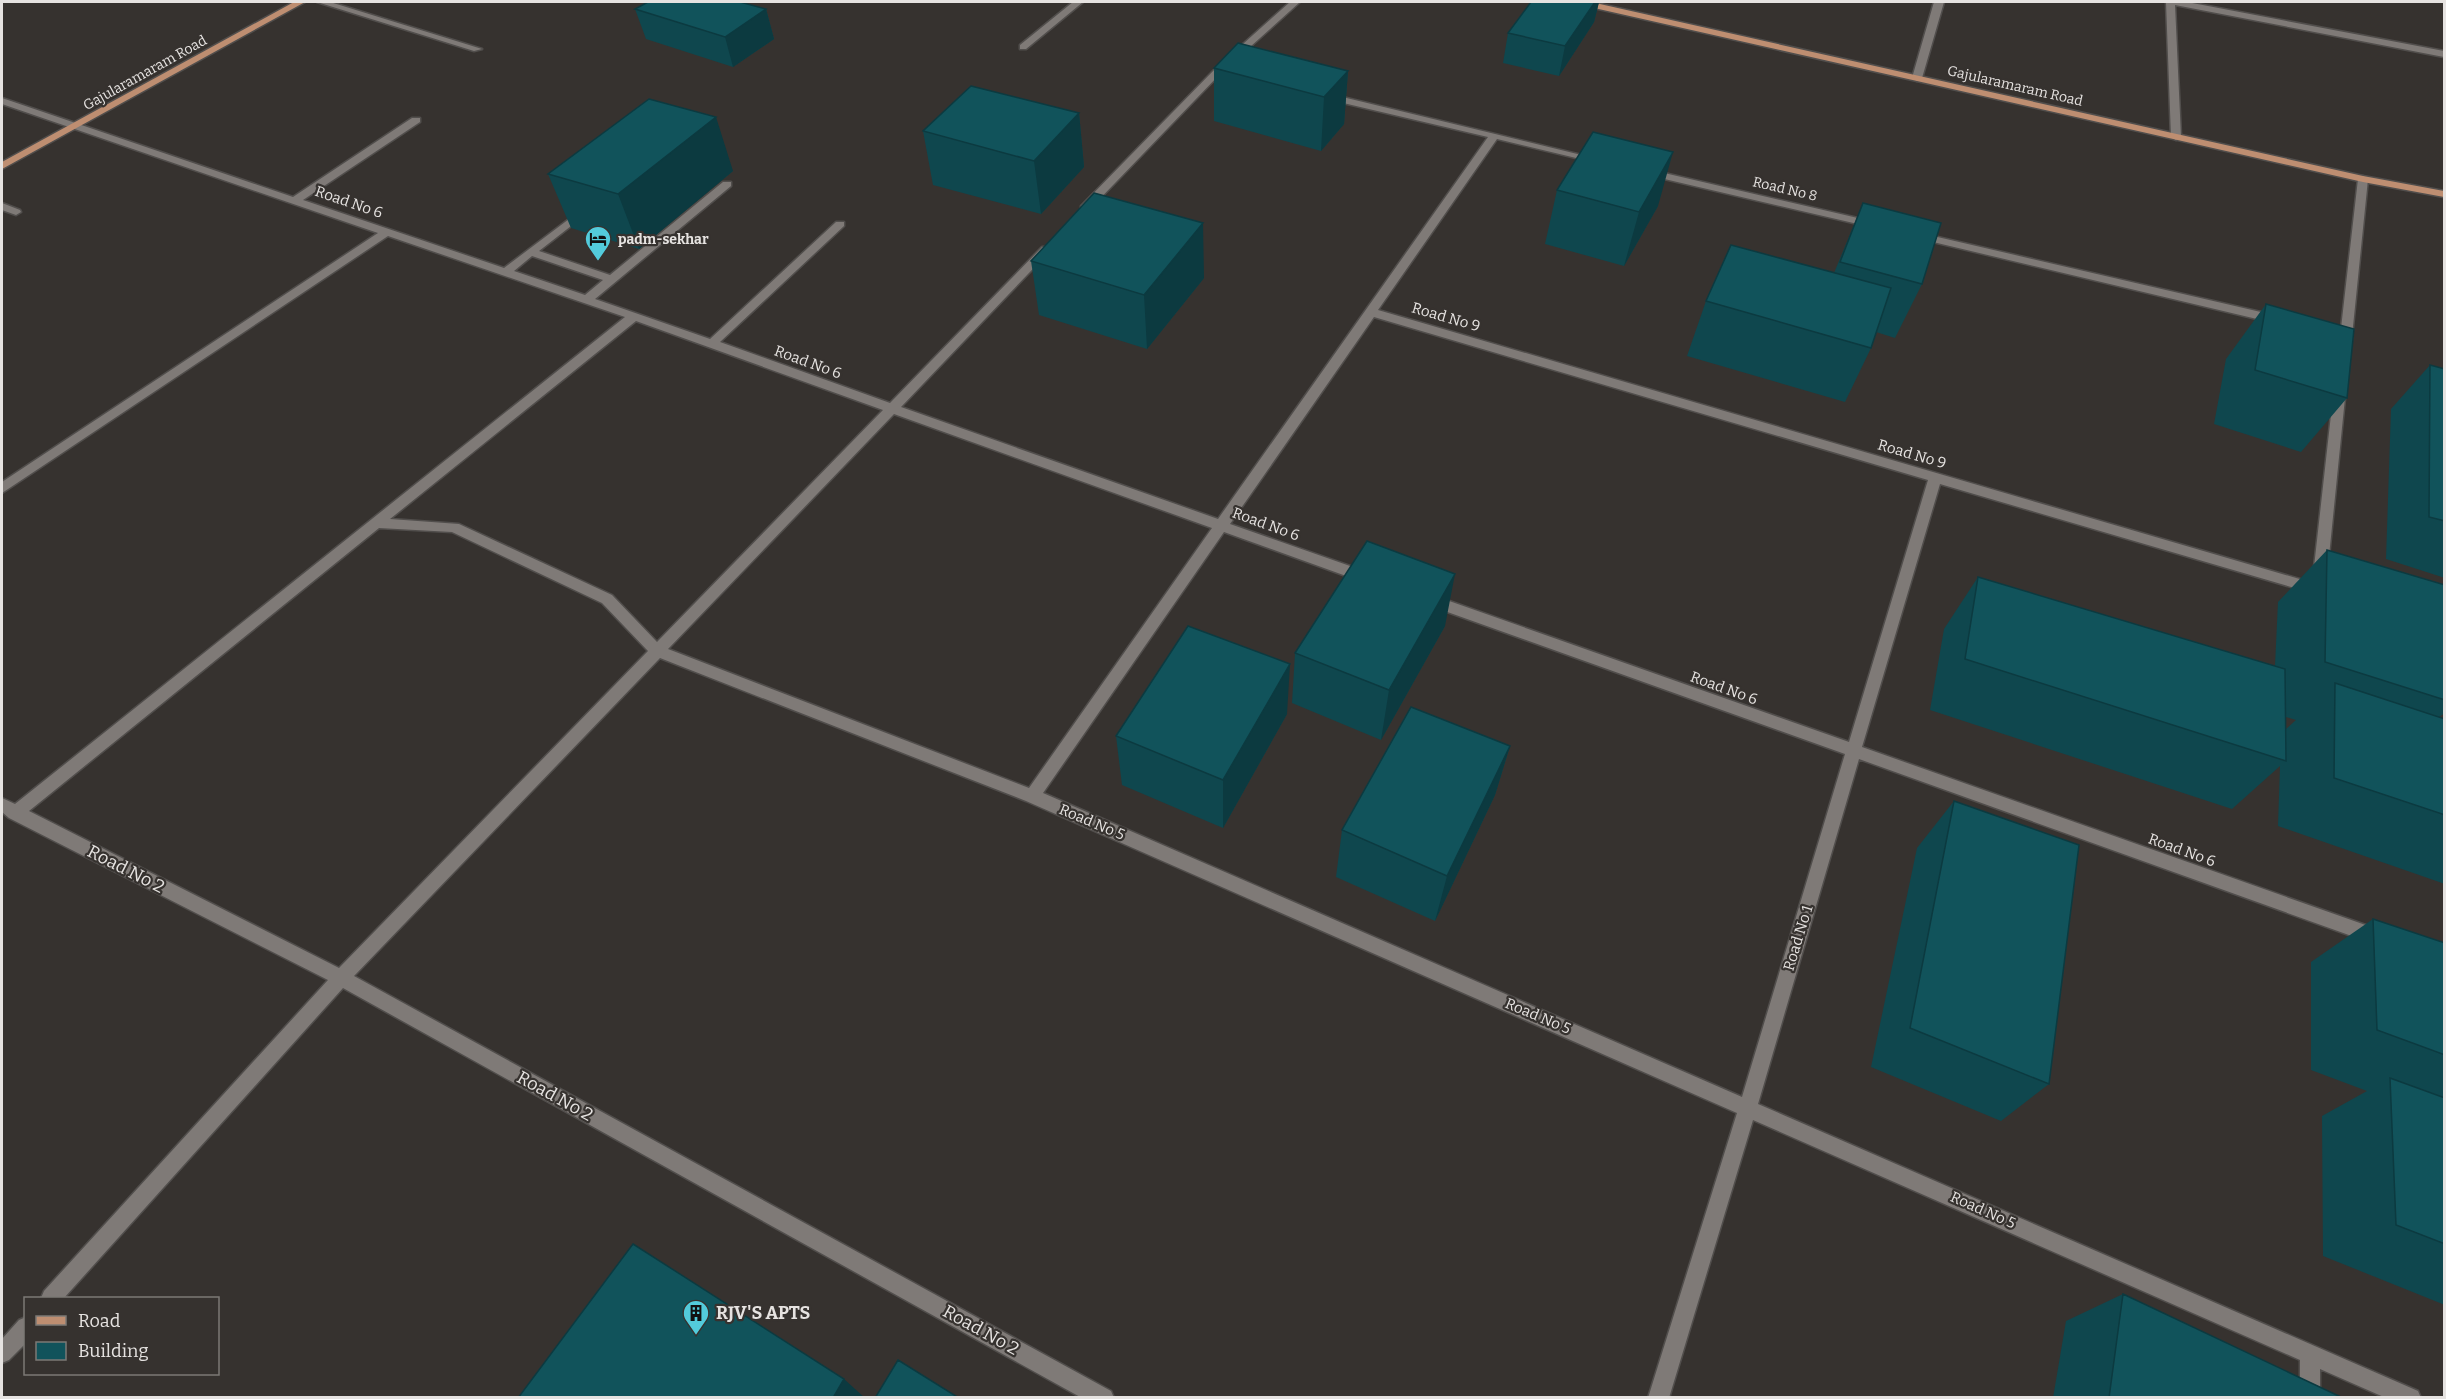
<svg xmlns="http://www.w3.org/2000/svg" width="2446" height="1399" viewBox="0 0 2446 1399" font-family="Bitter,serif">
  <style>
    .lines { fill: none; stroke-linecap: round; stroke-linejoin: round }
    .minor-casing { stroke: #514e4c; stroke-width: 3 }
    .major-casing { stroke: #514e4c; stroke-width: 3 }
    .minor { fill: #7f7a77; fill-rule: evenodd }
    .major { fill: #be8e71; fill-rule: evenodd }
    .wall { fill: #0f474e; fill-rule: evenodd }
    .shaded-wall { fill: #0c3a40 }
    .building { fill: #11535b; stroke: #0c3a40; stroke-width: 1.5 }
    .labels { text-anchor: middle; dominant-baseline: central; stroke-width: 4.5; stroke-linejoin: round; paint-order: stroke }
    .far-street-label { font-size: 14px; fill: #e6e3e1; stroke: #36322f }
    .far-poi-label { font-size: 14px; font-weight: bold; fill: #e6e3e1; stroke: #36322f; text-anchor: start }
    .street-label { font-size: 15px; fill: #e6e3e1; stroke: #36322f }
    .near-street-label { font-size: 18px; fill: #e6e3e1; stroke: #36322f }
    .near-poi-label { font-size: 18px; font-weight: bold; fill: #e6e3e1; stroke: #36322f; text-anchor: start }
  </style>
  <rect width="100%" height="100%" fill="#36322f"/>
  <g class="lines">
    <!-- minor casing -->
    <g class="minor-casing">
      <path id="minor" d="M317 2H330L482 49 474 51Z
        M1073 2H1083L1026 49H1020V45Z
        M1290 2H1300L1221 73 1089 210H1081V206L1215 69Z
        M1934 2H1944L1922 78 1917 81 1912 78Z
        M2166 2H2187L2444 51V57L2175 5 2181 137 2176 140 2171 137Z
        M1326 93 1602 160 1597 163 1497 139 1378 310 2320 585 2322 589 2320 593 2315 594 1940 484 1862 747 2374 928 2380 931 2382 936 2380 941 2374 944 1859 759 1758 1104 2418 1391 2421 1398H2386L2320 1369V1398H2300V1360L1753 1120 1669 1398H1648L1737 1113 1026 801 660 658 354 976 1111 1391 1114 1398H1082L343 988 64 1298H41L44 1291 328 980 9 818 2 812V798L15 804 625 317 388 236 2 493V482L378 233 2 104V98L293 197 412 118H420V122L303 200 504 268 585 207 590 210 589 212 539 251 610 275 723 182H731V186L595 299 710 339 836 222H844V226L720 342 890 403 1042 247H1050V251L901 407 1218 519 1488 137 1322 98V94ZM532 256 603 280 585 295 514 271ZM1374 317 1928 480 1849 742 1435 596H1425L1423 600 1425 604 1845 754 1742 1097 1043 793 1224 532 1360 581H1370L1372 577 1370 573 1230 524ZM636 321 883 410 657 642 612 595 459 524 390 519ZM894 414 1212 528 1029 788 668 649ZM379 528 452 532 602 603 648 651 339 968 29 811Z
        M1647 169 1875 222 1881 225 1875 228 1643 174V170Z
        M2363 176 2368 179 2351 346 2345 350 2339 346 2358 179Z
        M2 203 20 210 21 212 16 215 2 210Z
        M1916 232 2278 316 2284 320 2278 324 1912 237 1910 235Z
        M2340 384 2346 388 2327 576 2320 581 2313 576 2334 388Z
        M26 1317V1343L9 1360 2 1363V1339L19 1320Z"/>
    </g>
    <!-- major casing -->
    <g class="major-casing">
      <path id="major" d="M294 2H305L2 169V162Z
        M1577 2H1591L2363 176 2444 191V197L2363 182 1581 5Z"/>
    </g>
    <!-- minor -->
    <use href="#minor" class="minor"/>
    <!-- major -->
    <use href="#major" class="major"/>
  </g>
  <!-- wall -->
  <path class="wall" d="M1531 2H1599L1594 22 1559 76 1503 63 1508 33Z
    M635 9H766L774 39 733 67 646 39Z
    M1214 68 1348 71 1344 124 1321 151 1214 121Z
    M1079 113 1084 167 1041 214 933 185 923 131Z
    M733 171 639 249 571 228 548 174Z
    M1557 190 1658 206 1624 266 1545 244Z
    M1863 203 1922 284 1895 338 1876 332 1871 348 1845 402 1687 356 1706 301 1834 273Z
    M1031 261 1204 278 1147 349 1039 315Z
    M2266 304 2347 398 2301 452 2214 424 2226 359Z
    M2430 365 2445 369V578L2386 559 2391 409Z
    M2327 550 2445 585V713L2439 717 2445 719V884L2278 826 2280 766 2232 809 1930 710 1944 629 1978 577 2275 666 2278 602ZM2286 717 2296 720 2286 729Z
    M1445 626 1381 740 1292 703 1295 653Z
    M1287 714 1223 828 1122 785 1116 736Z
    M1510 746 1495 795 1435 921 1336 877 1342 830Z
    M1954 801 2049 1084 2001 1121 1871 1067 1917 848Z
    M2373 919 2445 943V1305L2323 1256 2322 1116 2367 1091 2311 1070V962Z
    M2123 1294 2343 1398H2053L2066 1321Z"/>
  <!-- shaded-wall -->
  <path class="shaded-wall" d="M1595 2H1599L1594 22 1559 76 1565 46Z
    M766 9 774 39 733 67 725 37Z
    M1348 71 1344 124 1321 151 1324 97Z
    M1079 113 1084 167 1041 214 1034 161Z
    M716 117 733 171 639 249 618 194Z
    M1673 152 1658 206 1624 266 1639 212Z
    M1203 223 1204 278 1147 349 1144 295Z
    M1455 574 1445 626 1381 740 1389 690Z
    M1290 664 1287 714 1223 828V780Z
    M1510 746 1495 795 1435 921 1447 876Z
    M844 1379 865 1398H833Z"/>
  <!-- building -->
  <path class="building" d="M648 2H740L766 9 725 37 635 9Z
    M1531 2H1595L1565 46 1508 33Z
    M1238 43 1348 71 1324 97 1214 68Z
    M971 86 1079 113 1034 161 923 131Z
    M649 99 716 117 618 194 548 174Z
    M1593 132 1673 152 1639 212 1557 190Z
    M1094 193 1203 223 1144 295 1031 261Z
    M1863 203 1941 223 1922 284 1840 262Z
    M1731 245 1891 288 1871 348 1706 301Z
    M2266 304 2354 329 2347 398 2255 370Z
    M2430 365 2445 369V521L2429 517Z
    M1367 541 1455 574 1389 690 1295 653Z
    M2327 550 2445 585V700L2325 662Z
    M1978 577 2285 669 2286 761 1965 659Z
    M1188 626 1290 664 1223 780 1116 736Z
    M2335 683 2445 719V815L2334 778Z
    M1411 707 1510 746 1447 876 1342 830Z
    M1954 801 2079 845 2049 1084 1910 1028Z
    M2373 919 2445 943V1055L2377 1030Z
    M2390 1078 2445 1098V1244L2396 1225Z
    M633 1244 844 1379 833 1398H518Z
    M2123 1294 2343 1398H2109Z
    M898 1360 959 1398H875Z"/>
  <!-- icons -->
  <defs>
    <g id="hotel-pin" transform="scale(1.35)"><path d="M0 17L-7.5 6A9.5 9.5 0 1 1 7.5 6Z" fill="#53cbdb" stroke="#36322f"/><path d="M-6-4.5h1.5V1H6V5H4.5V3h-9V5H-6ZM-4 0a1.8 1.8 0 1 1 3.6 0ZM.5 0V-2.5h3Q6-2.5 6 0Z" fill="#111"/></g>
    <g id="building-pin" transform="scale(1.35)"><path d="M0 17L-7.5 6A9.5 9.5 0 1 1 7.5 6Z" fill="#53cbdb" stroke="#36322f"/><path d="M-4-6H4V6H1V3H-1V6H-4ZM-2.5-4.3h1.7v1.8h-1.7ZM.8-4.3h1.7v1.8H.8ZM-2.5-1h1.7V.8h-1.7ZM.8-1h1.7V.8H.8Z" fill="#111"/></g>
  </defs>
  <g fill-rule="evenodd">
    <use href="#hotel-pin" x="598" y="239"/>
    <use href="#building-pin" x="696" y="1313"/>
  </g>
  <g class="labels">
    <!-- far-street labels -->
    <g class="far-street-label">
      <text transform="translate(145 73) rotate(-29)">Gajularamaram Road</text>
      <text transform="translate(2015 86) rotate(13)">Gajularamaram Road</text>
      <text transform="translate(1785 189) rotate(13)">Road No 8</text>
    </g>
    <!-- far-poi labels -->
    <g class="far-poi-label">
      <text x="618" y="239">padm-sekhar</text>
    </g>
    <!-- street labels -->
    <g class="street-label">
      <text transform="translate(349 202) rotate(19)">Road No 6</text>
      <text transform="translate(1446 317) rotate(16)">Road No 9</text>
      <text transform="translate(808 362) rotate(20)">Road No 6</text>
      <text transform="translate(1912 454) rotate(16)">Road No 9</text>
      <text transform="translate(1266 524) rotate(20)">Road No 6</text>
      <text transform="translate(1724 688) rotate(20)">Road No 6</text>
      <text transform="translate(1092 822) rotate(23)">Road No 5</text>
      <text transform="translate(2182 850) rotate(20)">Road No 6</text>
      <text transform="translate(1798 938) rotate(-73)">Road No 1</text>
      <text transform="translate(1538 1016) rotate(23)">Road No 5</text>
      <text transform="translate(1983 1210) rotate(24)">Road No 5</text>
    </g>
    <!-- near-street labels -->
    <g class="near-street-label">
      <text transform="translate(126 869) rotate(27)">Road No 2</text>
      <text transform="translate(555 1096) rotate(29)">Road No 2</text>
      <text transform="translate(981 1330) rotate(29)">Road No 2</text>
    </g>
    <!-- near-poi labels -->
    <g class="near-poi-label">
      <text x="716" y="1313">RJV'S APTS</text>
    </g>
  </g>
  <!-- border -->
  <rect width="2446" height="1399" fill="none" stroke="#e6e3e1" stroke-width="6"/>
  <!-- legend -->
  <rect x="24" y="1297" width="195" height="78" fill="#36322f" stroke="#7c7976" stroke-width="1.5"/>
  <rect x="36" y="1316" width="30" height="9" fill="#be8e71" stroke="#7c7976" stroke-width="1.5"/>
  <text x="78" y="1327" font-size="18" fill="#e6e3e1">Road</text>
  <rect x="36" y="1342" width="30" height="18" fill="#11535b" stroke="#7c7976" stroke-width="1.5"/>
  <text x="78" y="1357" font-size="18" fill="#e6e3e1">Building</text>
</svg>
